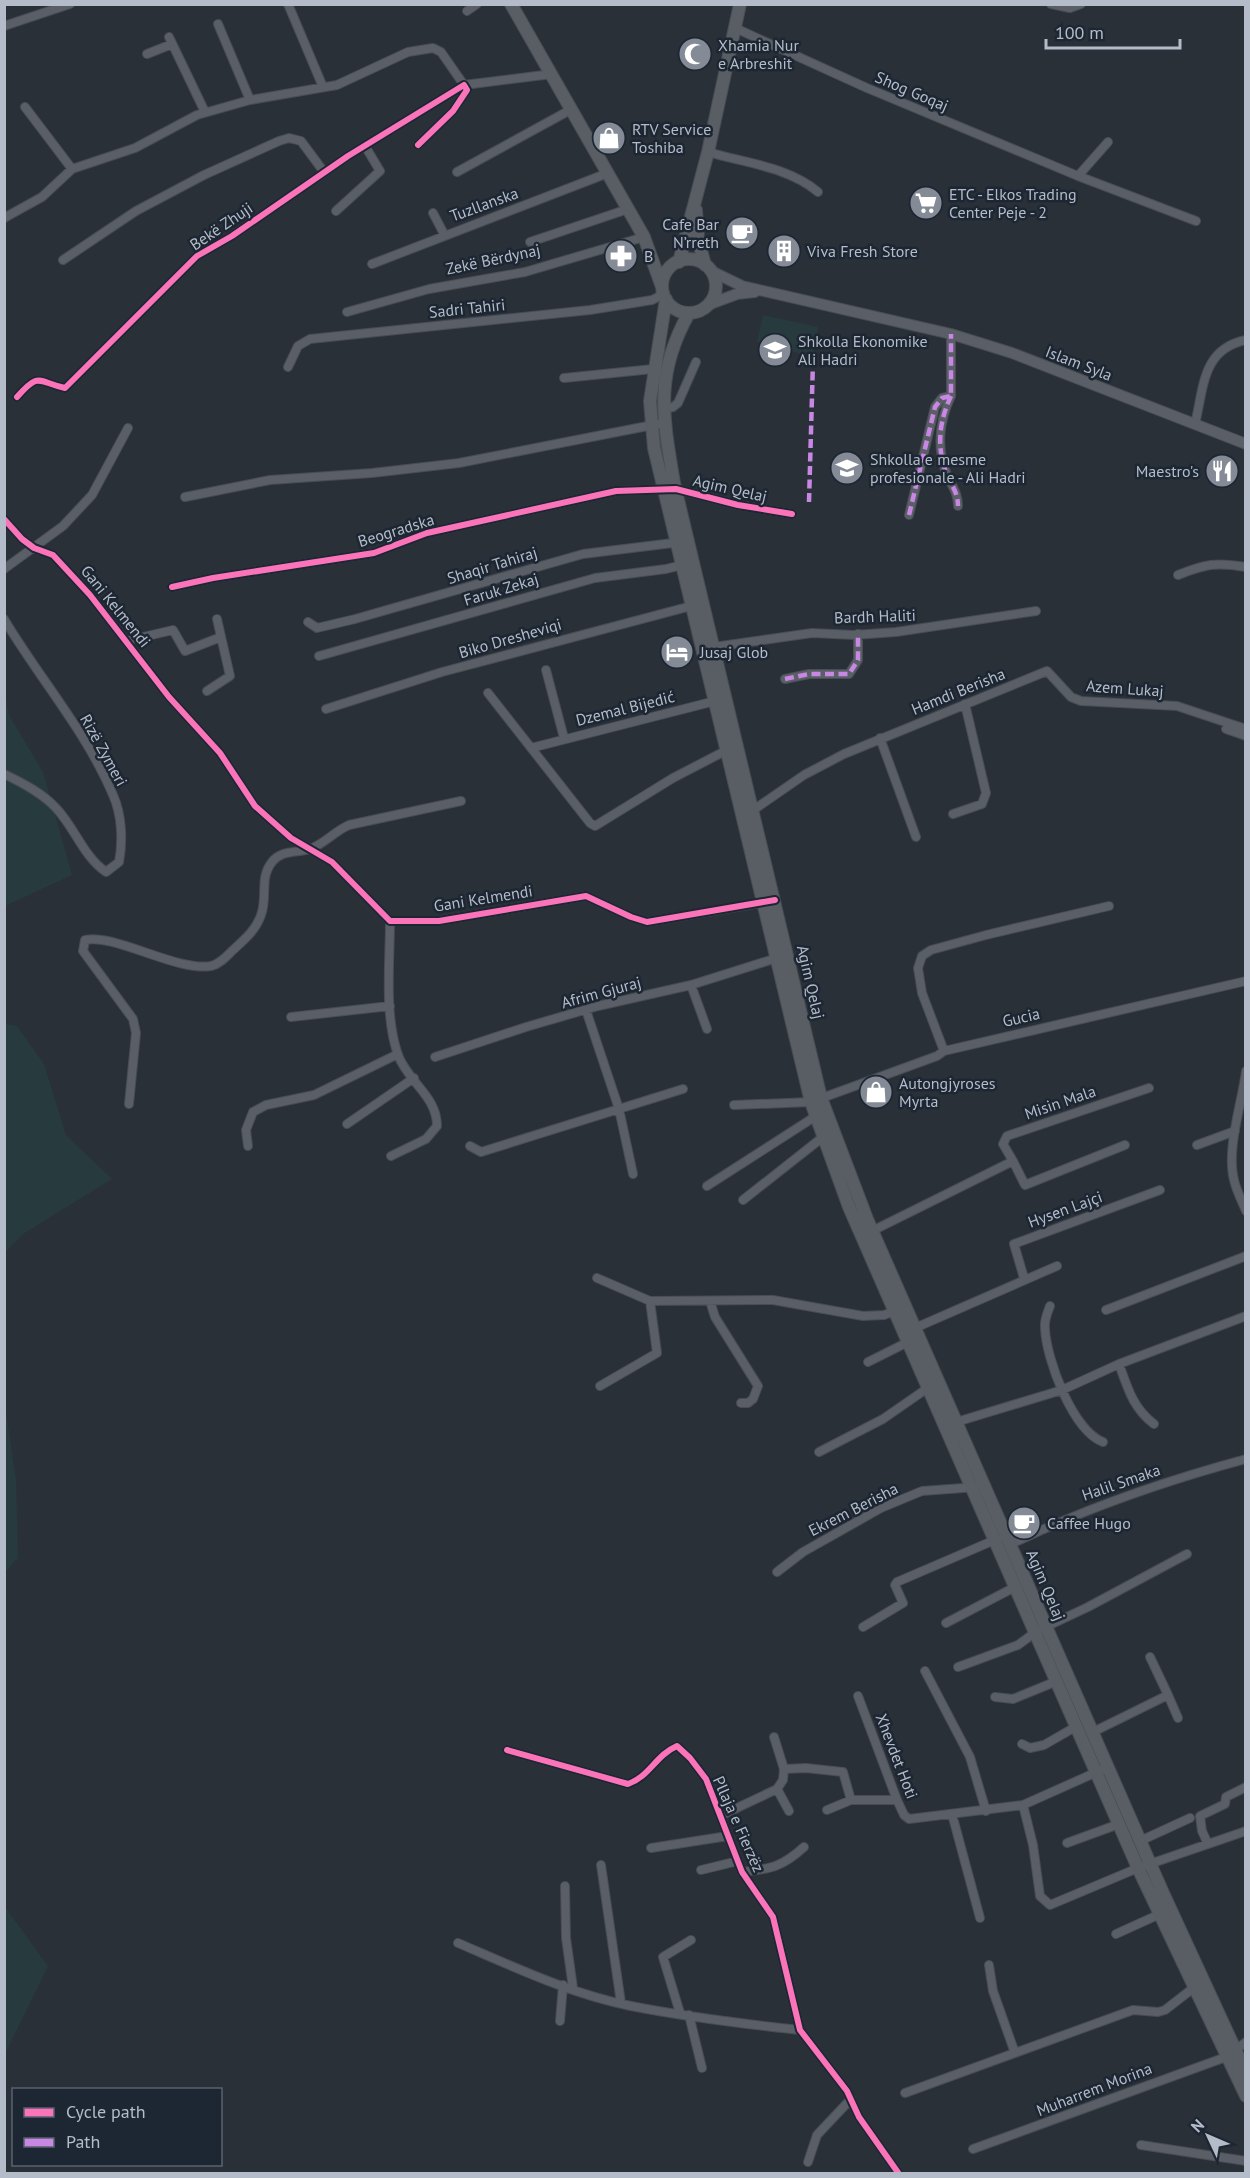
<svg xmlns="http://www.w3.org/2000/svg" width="1250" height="2178" viewBox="0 0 1250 2178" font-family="'PT Sans',sans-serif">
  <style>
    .green { fill: #273a3e }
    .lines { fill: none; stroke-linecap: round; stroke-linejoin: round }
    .minor-casing { stroke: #484c53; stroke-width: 10 }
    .tertiary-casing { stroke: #484c53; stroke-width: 12 }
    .secondary-casing { stroke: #484c53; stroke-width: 14 }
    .minor { stroke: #5a5e66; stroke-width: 8 }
    .tertiary { stroke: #5a5e66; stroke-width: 10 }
    .secondary { stroke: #595d64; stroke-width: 12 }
    .quiet { stroke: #c787e3; stroke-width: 4.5; stroke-dasharray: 9 4.5; stroke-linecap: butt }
    .cycleway-casing { stroke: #1d2633; stroke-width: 10 }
    .cycleway { stroke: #fb73b8; stroke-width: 6 }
    .labels { text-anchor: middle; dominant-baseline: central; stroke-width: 5; stroke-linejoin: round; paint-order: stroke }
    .poi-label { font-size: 16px; fill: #b4bcc9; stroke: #1d2633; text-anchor: start }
    .street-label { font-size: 16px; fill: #b4bcc9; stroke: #1d2633 }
  </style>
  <rect width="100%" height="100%" fill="#2a3038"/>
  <!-- green -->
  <path class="green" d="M763 315 818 327 813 357 757 342Z
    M4 687 9 715 43 772 72 875 5 906Z
    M5 1024 17 1026 44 1064 66 1135 112 1179 23 1234 5 1252Z
    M5 1405 16 1480 18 1558 5 1572Z
    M5 1907 48 1966 5 2054H4Z"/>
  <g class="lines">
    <!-- minor casing -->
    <g class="minor-casing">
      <path id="minor" d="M288 4 323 87
        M1051 4 1070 8 1081 4
        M467 11 477 4
        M218 24 250 100
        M4 26 70 4
        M735 28 867 88 1078 176 1108 142
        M169 37 205 112
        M147 54 172 44
        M25 107 72 169
        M708 152C745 163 789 167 818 192
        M457 172 572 109
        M1078 176 1196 221
        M336 211 380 171 365 146
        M433 213 444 234
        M4 218 42 197 72 169 135 148 197 115 250 100 337 85 408 52 433 48 441 52 464 85 552 74
        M530 242 628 209
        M63 260 136 211 204 175 279 141 289 138 301 141 324 172
        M372 264 608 173
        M347 312 429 289 525 272 644 237
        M288 367 298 346 310 339 590 310 652 300 664 294
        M564 378 653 369
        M951 396C939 422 936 447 947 475 952 486 958 493 958 506
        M17 397C40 371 37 382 65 388L197 256 232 236 348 156 464 85 467 90 453 111 418 145
        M663 409 673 407 678 403 696 362
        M1195 424C1204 387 1202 349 1246 340
        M185 497 270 480 372 473 459 463 663 423
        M909 515 935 407 942 398 951 396V334
        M4 519 22 539 34 548 53 555 90 595 169 697 220 753 255 806 291 838 332 862 390 921H439L586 896 631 917 647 922 767 902
        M4 569 63 526 92 495 128 428
        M1178 575C1205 564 1216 562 1246 567
        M172 587 213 578 374 553 427 533 616 491 676 489 738 505 792 514
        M4 619C39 678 86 731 113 795 122 815 123 841 119 862L106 872C83 856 75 828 56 808 42 793 23 783 4 774
        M308 622 317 628 355 619 583 554 681 542
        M126 641 173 630 185 651 221 637
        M714 647 812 633 854 635 896 632 1036 611
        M319 656 595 578 666 569 686 564
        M546 670 564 738
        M785 679 809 674H849L858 660V634
        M207 691 230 676 217 619
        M488 693 590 823 595 826 673 778 727 750
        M326 709 442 672 695 605
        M1226 729 1246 736
        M880 738 916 837
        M531 748 719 700
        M749 813 804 775 844 754 1047 671 1071 697 1081 701 1177 706 1246 729
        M953 814 982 804 986 793 965 704
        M390 921C390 962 384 1015 398 1055 408 1082 437 1096 437 1126L426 1139 391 1156
        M691 985 707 1029
        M586 1010 619 1109 633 1174
        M291 1017 390 1006
        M944 1051 922 993 918 968 922 956 931 950 986 935 1109 906
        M435 1057 526 1027 598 1006 691 985 780 957
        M1246 1071C1242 1103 1226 1149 1234 1180 1236 1190 1242 1201 1246 1211
        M129 1104 136 1033 133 1019 83 951 85 940C114 933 177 972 211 966 220 964 227 956 233 950 245 939 256 930 261 915 268 897 259 878 272 862 281 850 297 853 310 849 324 844 335 831 349 825L461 801
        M734 1105 811 1102 937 1056 944 1051 1246 981
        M347 1124 414 1078
        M1197 1145 1235 1131
        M248 1146 246 1130 253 1112 266 1105 314 1095 398 1054
        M470 1146 481 1152 683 1089
        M1013 1161 1025 1185 1125 1145
        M707 1186 816 1116
        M743 1200 828 1133
        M870 1232 1013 1161 1003 1144 1007 1136 1149 1088
        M597 1278 650 1301 773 1300 863 1316 884 1315 898 1310
        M1024 1278 1014 1244 1160 1190
        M710 1301 715 1317 758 1386 753 1399 748 1403H741
        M1050 1306C1047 1314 1044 1320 1045 1328 1046 1359 1073 1431 1103 1442
        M1106 1310 1246 1256
        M915 1328 1057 1266
        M868 1362 910 1341
        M1119 1364C1128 1389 1133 1408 1154 1424
        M600 1386 657 1353 650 1301
        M953 1423 1062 1390 1119 1364 1246 1316
        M819 1452 883 1419 932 1385
        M1011 1544C1087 1508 1164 1481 1246 1459
        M777 1572 803 1552 881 1508 922 1491 977 1487
        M946 1623 1017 1586
        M863 1627 903 1603 895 1585 897 1582 997 1539
        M1150 1657 1168 1695
        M958 1667 1018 1645 1037 1631 1088 1607 1187 1554
        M925 1671 970 1757 986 1811
        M858 1696 897 1800 904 1815 909 1819 1023 1805 1108 1767
        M995 1697 1013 1699 1057 1681
        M1093 1732 1168 1695 1178 1718
        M774 1737 784 1769
        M1022 1744 1030 1748 1044 1745 1077 1726
        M507 1750 628 1784C649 1777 656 1755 677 1746L690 1758 706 1779 742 1872 773 1917 800 2030 847 2091 859 2117 899 2174
        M777 1789 783 1780 784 1769 806 1768 843 1772 851 1800
        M777 1789 789 1811
        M1023 1805 1033 1845 1040 1896 1050 1905 1138 1868 1246 1831
        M827 1810 851 1800H897
        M952 1814 980 1918
        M720 1816 777 1789
        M1140 1841 1190 1818
        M1067 1843 1119 1824
        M1208 1844 1202 1831 1200 1816 1225 1804 1226 1797 1246 1787
        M651 1848 728 1836
        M601 1865 621 2003
        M701 1870 738 1861
        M742 1872C771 1869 782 1867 804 1847
        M565 1886 566 1938 573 1988
        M1116 1934 1160 1914
        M458 1943C514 1967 571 1994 631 2006 687 2017 744 2024 800 2030
        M989 1965 993 1991 1015 2053
        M680 2013 663 1957 691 1940
        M689 2015 702 2068
        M560 2021 563 1985
        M905 2093 1133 2010 1158 2012 1165 2010 1196 1986
        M1141 2145 1246 2161
        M973 2149 1226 2057 1246 2042
        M808 2162 817 2135 851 2099"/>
    </g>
    <!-- tertiary casing -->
    <g class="tertiary-casing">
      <path id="tertiary" d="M711 271 742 286 951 334 1012 353 1246 444
        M710 304 737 294 755 292"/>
    </g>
    <!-- secondary casing -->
    <g class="secondary-casing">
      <path id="secondary" d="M511 4 644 237 662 287
        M696 210 698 239 705 265
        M662 286a27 27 0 1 1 54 0a27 27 0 1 1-54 0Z
        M679 262 708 152 740 4
        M666 299 650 401 654 448 811 1102 849 1207 1138 1868 1246 2096
        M689 313C654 375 663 417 674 483L821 1098 867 1219 1163 1893 1246 2073"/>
    </g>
    <!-- minor -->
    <use href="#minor" class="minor"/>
    <!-- tertiary -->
    <use href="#tertiary" class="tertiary"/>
    <!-- secondary -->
    <use href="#secondary" class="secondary"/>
    <!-- quiet -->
    <path class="quiet" d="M951 396C939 422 936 447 947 475 952 486 958 493 958 506
      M809 502 813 361
      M909 515 935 407 942 398 951 396V334
      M785 679 809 674H849L858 660V634"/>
    <!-- cycleway casing -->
    <g class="cycleway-casing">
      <path id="cycleway" d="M17 397C40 371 37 382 65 388L197 256 232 236 348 156 464 85 467 90 453 111 418 145
        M4 519 22 539 34 548 53 555 90 595 169 697 220 753 255 806 291 838 332 862 390 921H439L586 896 631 917 647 922 775 900
        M172 587 213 578 374 553 427 533 616 491 676 489 738 505 792 514
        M507 1750 628 1784C649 1777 656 1755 677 1746L690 1758 706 1779 742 1872 773 1917 800 2030 847 2091 859 2117 899 2174"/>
    </g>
    <!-- cycleway -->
    <use href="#cycleway" class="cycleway"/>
  </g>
  <!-- icons -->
  <defs>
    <g id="mosque-disc" transform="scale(1.725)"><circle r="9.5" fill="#848b96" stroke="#1d2633"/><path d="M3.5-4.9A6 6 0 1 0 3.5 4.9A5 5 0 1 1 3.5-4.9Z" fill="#fff"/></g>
    <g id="shop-disc" transform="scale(1.725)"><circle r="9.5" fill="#848b96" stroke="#1d2633"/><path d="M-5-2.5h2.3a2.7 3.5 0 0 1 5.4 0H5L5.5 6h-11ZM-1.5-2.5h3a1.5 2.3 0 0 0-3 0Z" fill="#fff"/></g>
    <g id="supermarket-disc" transform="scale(1.725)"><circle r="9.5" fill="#848b96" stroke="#1d2633"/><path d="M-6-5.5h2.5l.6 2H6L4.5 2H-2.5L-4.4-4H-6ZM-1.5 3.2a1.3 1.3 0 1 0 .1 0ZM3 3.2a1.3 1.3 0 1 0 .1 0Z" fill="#fff"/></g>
    <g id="cafe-disc" transform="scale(1.725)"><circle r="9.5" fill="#848b96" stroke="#1d2633"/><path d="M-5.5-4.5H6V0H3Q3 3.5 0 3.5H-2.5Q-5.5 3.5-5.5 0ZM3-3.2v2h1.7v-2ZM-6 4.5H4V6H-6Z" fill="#fff"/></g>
    <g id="building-disc" transform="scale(1.725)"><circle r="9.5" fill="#848b96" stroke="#1d2633"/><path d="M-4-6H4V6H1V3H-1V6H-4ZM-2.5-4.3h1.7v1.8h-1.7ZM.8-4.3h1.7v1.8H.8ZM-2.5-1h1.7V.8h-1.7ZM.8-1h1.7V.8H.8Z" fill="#fff"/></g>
    <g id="pharmacy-disc" transform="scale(1.725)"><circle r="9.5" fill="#848b96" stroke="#1d2633"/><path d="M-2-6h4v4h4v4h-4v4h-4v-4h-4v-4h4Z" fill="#fff"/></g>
    <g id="school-disc" transform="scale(1.725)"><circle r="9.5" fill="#848b96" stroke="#1d2633"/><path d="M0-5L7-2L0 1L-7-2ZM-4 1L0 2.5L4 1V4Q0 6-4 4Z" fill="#fff"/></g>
    <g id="restaurant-disc" transform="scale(1.725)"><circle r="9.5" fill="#848b96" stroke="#1d2633"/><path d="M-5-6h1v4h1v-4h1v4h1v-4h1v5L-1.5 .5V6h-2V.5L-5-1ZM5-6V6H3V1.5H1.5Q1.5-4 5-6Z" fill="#fff"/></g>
    <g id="hotel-disc" transform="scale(1.725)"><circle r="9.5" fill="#848b96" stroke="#1d2633"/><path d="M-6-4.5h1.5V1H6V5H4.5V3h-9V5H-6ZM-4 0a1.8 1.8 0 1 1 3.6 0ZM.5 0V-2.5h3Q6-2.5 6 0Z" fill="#fff"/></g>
  </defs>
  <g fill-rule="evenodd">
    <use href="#mosque-disc" x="695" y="54"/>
    <use href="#shop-disc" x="609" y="138"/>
    <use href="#supermarket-disc" x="926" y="203"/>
    <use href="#cafe-disc" x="742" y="233"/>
    <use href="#building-disc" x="784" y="251"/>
    <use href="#pharmacy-disc" x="621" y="256"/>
    <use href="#school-disc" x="775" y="350"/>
    <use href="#school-disc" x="847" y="468"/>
    <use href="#restaurant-disc" x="1222" y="471"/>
    <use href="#hotel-disc" x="677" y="652"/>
    <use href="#shop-disc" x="876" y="1092"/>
    <use href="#cafe-disc" x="1024" y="1523"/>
  </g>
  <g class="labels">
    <!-- poi labels -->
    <g class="poi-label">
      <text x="718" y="45">Xhamia Nur<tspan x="718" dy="18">e Arbreshit</tspan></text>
      <text x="632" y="129">RTV Service<tspan x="632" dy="18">Toshiba</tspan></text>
      <text x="949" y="194">ETC - Elkos Trading<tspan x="949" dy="18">Center Peje - 2</tspan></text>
      <text x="719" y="224" text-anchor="end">Cafe Bar<tspan x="719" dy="18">N’rreth</tspan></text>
      <text x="807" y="251">Viva Fresh Store</text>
      <text x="644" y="256">B</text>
      <text x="798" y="341">Shkolla Ekonomike<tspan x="798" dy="18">Ali Hadri</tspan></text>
      <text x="870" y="459">Shkolla e mesme<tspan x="870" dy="18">profesionale - Ali Hadri</tspan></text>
      <text x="1199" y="471" text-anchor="end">Maestro's</text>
      <text x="700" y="652">Jusaj Glob</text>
      <text x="899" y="1083">Autongjyroses<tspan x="899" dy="18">Myrta</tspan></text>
      <text x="1047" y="1523">Caffee Hugo</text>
    </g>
    <!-- street labels -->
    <g class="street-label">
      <text transform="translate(912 91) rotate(23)">Shog Goqaj</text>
      <text transform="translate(484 204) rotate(-20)">Tuzllanska</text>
      <text transform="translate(221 226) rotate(-34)">Bekë Zhuji</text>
      <text transform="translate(493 259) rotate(-12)">Zekë Bërdynaj</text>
      <text transform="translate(467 308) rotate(-6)">Sadri Tahiri</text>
      <text transform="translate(1079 363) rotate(21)">Islam Syla</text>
      <text transform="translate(730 488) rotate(13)">Agim Qelaj</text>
      <text transform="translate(396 530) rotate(-17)">Beogradska</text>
      <text transform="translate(492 565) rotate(-17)">Shaqir Tahiraj</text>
      <text transform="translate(501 589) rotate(-17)">Faruk Zekaj</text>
      <text transform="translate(116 606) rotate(51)">Gani Kelmendi</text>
      <text transform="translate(875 616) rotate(-2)">Bardh Haliti</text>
      <text transform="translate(510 638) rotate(-16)">Biko Dresheviqi</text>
      <text transform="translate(1125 688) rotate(4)">Azem Lukaj</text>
      <text transform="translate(958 691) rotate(-22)">Hamdi Berisha</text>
      <text transform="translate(625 708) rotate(-14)">Dzemal Bijedić</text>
      <text transform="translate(104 750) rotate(61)">Rizë Zymeri</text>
      <text transform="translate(483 898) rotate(-9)">Gani Kelmendi</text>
      <text transform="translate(811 982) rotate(77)">Agim Qelaj</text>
      <text transform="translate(601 992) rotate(-15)">Afrim Gjuraj</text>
      <text transform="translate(1021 1017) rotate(-13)">Gucia</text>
      <text transform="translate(1060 1102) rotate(-19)">Misin Mala</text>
      <text transform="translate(1065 1209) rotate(-20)">Hysen Lajçi</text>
      <text transform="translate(1121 1482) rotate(-19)">Halil Smaka</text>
      <text transform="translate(853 1509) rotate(-27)">Ekrem Berisha</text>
      <text transform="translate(1046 1585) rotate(67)">Agim Qelaj</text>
      <text transform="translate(897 1756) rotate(69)">Xhevdet Hoti</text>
      <text transform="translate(739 1824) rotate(66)">Pllaja e Fierzëz</text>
      <text transform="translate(1094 2089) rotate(-21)">Muharrem Morina</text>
    </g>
  </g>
  <!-- border -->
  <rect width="1250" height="2178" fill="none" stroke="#b4bcc9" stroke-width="12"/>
  <!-- legend -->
  <rect x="12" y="2088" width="210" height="78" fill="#1d2633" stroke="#59626f" stroke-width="1.5"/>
  <rect x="24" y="2108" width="30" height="9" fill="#fb73b8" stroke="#59626f" stroke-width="1.5"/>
  <text x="66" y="2118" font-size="18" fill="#b4bcc9">Cycle path</text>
  <rect x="24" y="2138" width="30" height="9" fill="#c787e3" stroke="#59626f" stroke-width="1.5"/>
  <text x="66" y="2148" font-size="18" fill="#b4bcc9">Path</text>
  <!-- north arrow -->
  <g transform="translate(1208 2136) rotate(314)" stroke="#1d2633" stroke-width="4.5" paint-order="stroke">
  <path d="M0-4.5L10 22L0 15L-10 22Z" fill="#b4bcc9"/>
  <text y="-9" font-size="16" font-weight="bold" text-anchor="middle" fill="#b4bcc9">N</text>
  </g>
  <!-- scale -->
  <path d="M1046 39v9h134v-9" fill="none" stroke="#b4bcc9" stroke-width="3"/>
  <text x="1055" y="39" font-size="18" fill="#b4bcc9" stroke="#1d2633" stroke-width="4.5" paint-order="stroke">100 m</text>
</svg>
